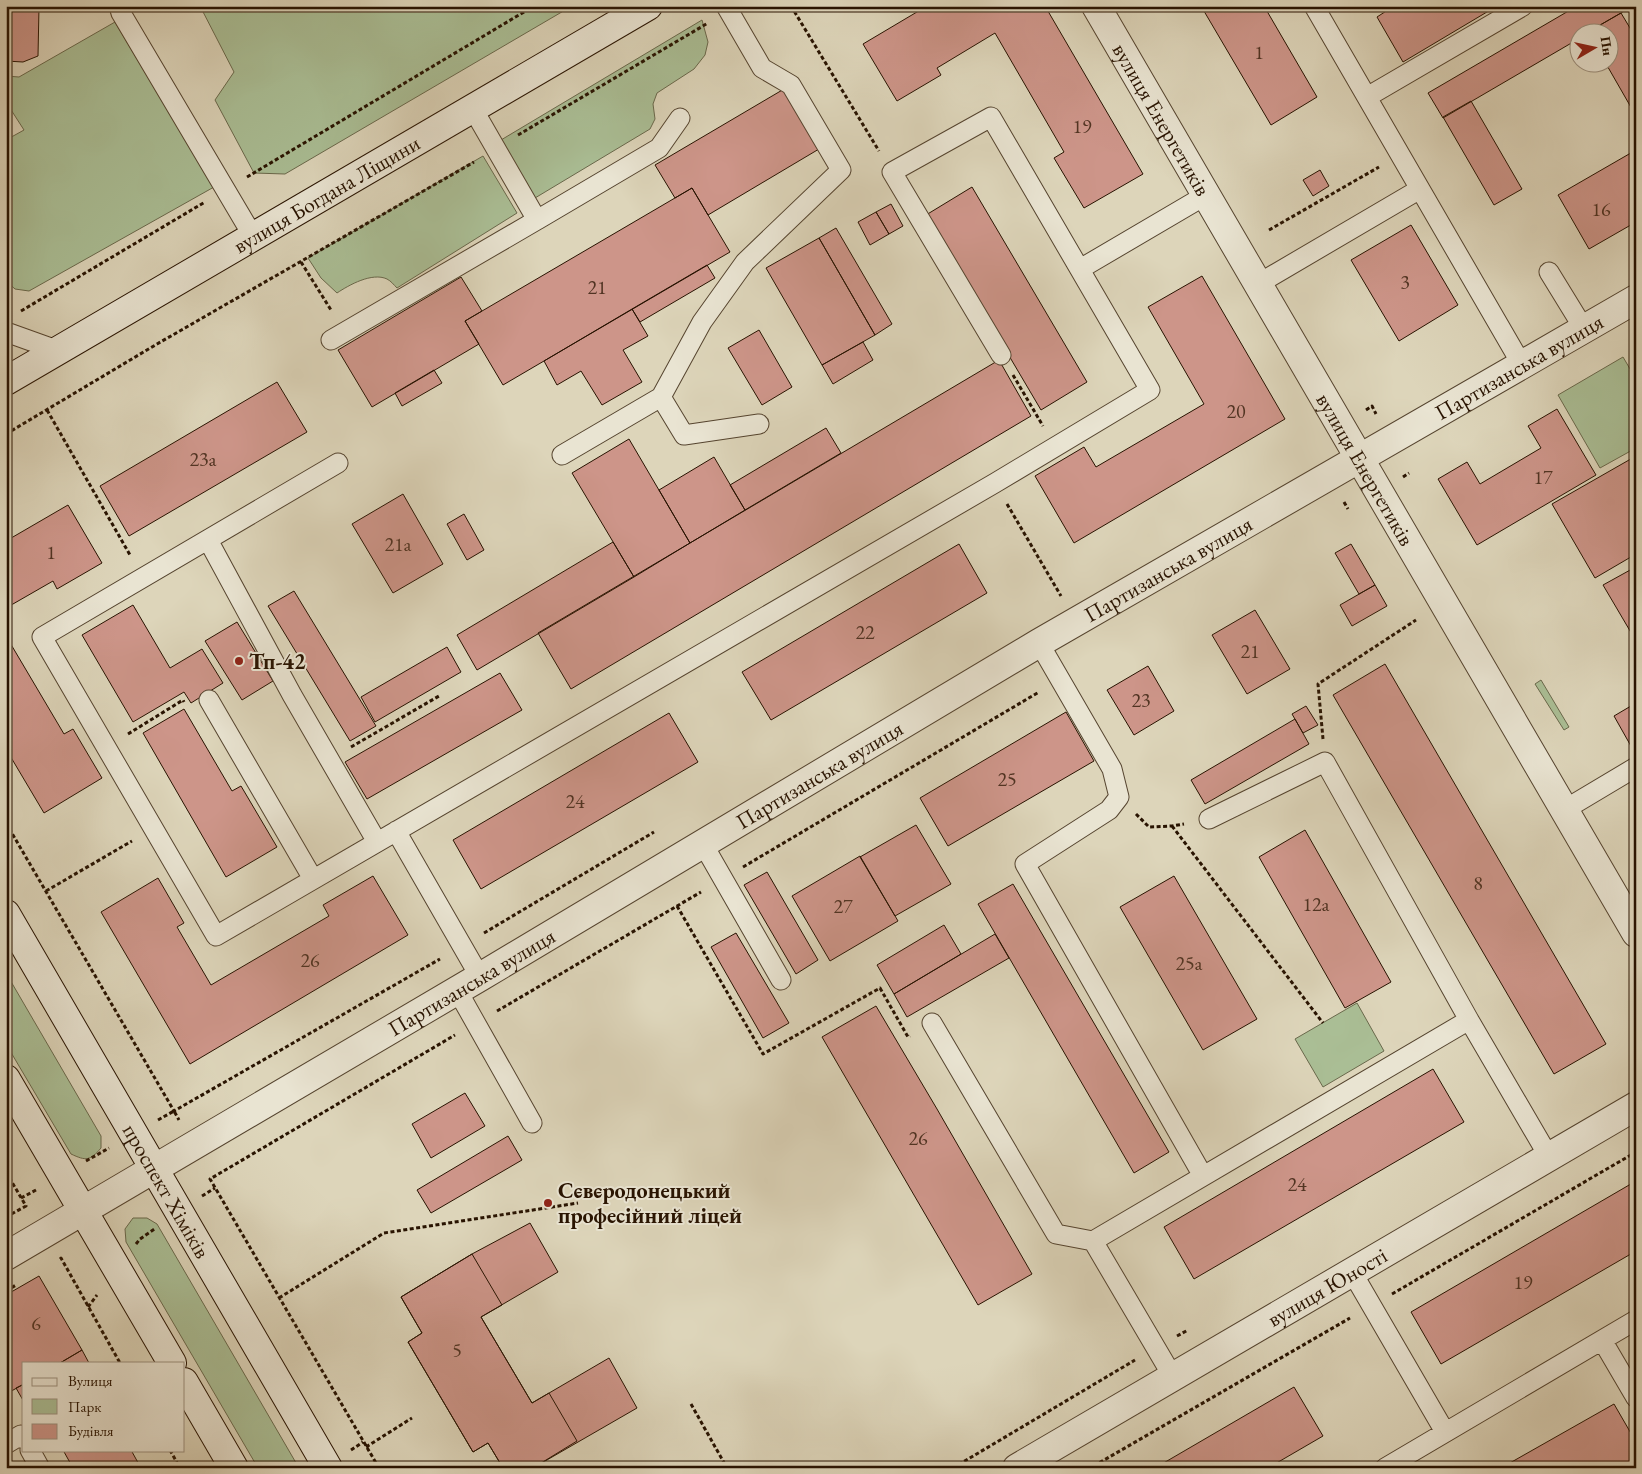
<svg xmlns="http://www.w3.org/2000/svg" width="1642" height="1474" viewBox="0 0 1642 1474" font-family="'EB Garamond',serif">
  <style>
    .green { fill: #aabe95; stroke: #69684b }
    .building { fill: #cd9589; stroke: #281301 }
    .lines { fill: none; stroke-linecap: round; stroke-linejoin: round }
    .service-casing { stroke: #55442f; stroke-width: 21 }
    .minor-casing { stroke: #55442f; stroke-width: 30 }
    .tertiary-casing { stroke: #55442f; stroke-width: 30 }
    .secondary-casing { stroke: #281301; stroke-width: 30 }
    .path { stroke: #281301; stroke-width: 3; stroke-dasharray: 4 2.5; stroke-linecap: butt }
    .service { stroke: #e9e4d2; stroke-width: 19 }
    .minor { stroke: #e9e4d2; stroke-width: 28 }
    .tertiary { stroke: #e9e4d2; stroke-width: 28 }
    .secondary { stroke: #e9e4d2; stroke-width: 28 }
    .poi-dot { fill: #8f2418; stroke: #e9e4d2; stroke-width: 2 }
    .labels { text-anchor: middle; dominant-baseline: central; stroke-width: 4; stroke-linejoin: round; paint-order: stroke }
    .number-label { font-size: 20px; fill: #513423 }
    .street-label { font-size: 22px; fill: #281301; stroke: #e9e4d2 }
    .poi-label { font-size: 22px; font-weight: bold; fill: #281301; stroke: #e9e4d2; text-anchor: start }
  </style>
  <rect width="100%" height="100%" fill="#ddd5ba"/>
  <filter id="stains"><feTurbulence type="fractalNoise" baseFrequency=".004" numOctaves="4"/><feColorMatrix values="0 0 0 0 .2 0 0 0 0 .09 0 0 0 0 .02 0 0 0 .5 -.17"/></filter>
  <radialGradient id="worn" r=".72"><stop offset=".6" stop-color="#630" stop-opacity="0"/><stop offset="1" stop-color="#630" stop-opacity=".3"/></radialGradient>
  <!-- green -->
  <path class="green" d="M200 6H572L285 174 254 173 215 100 234 72Z
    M702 20 708 42 705 55 694 69 657 93 653 104 655 119 650 129 535 198 501 140Z
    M115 22 214 187 29 291 15 289 6 281V140L24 130 6 102V76L19 77Z
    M483 156 517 213 397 288C394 285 391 281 387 279 372 272 349 285 337 293L321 278 308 258Z
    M1623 357 1636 379V448L1600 468 1558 395Z
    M1541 680 1569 727 1564 730 1535 684Z
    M6 973 101 1136V1148C90 1161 86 1161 71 1154L6 1044Z
    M1357 1003 1384 1051 1323 1087 1295 1039Z
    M133 1218H147L157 1224 299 1468H258L126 1242 125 1229Z"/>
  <!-- building -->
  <path class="building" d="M6 6 39 7 38 56 23 62 6 61Z
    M927 6H1045L1143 174 1084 208 1054 158 1064 152 995 33 937 68 941 75 897 101 863 44Z
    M1201 6H1264L1317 97 1271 125Z
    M1394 6H1497L1403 62 1377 17Z
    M1577 6H1633L1588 32H1580V38L1443 118 1428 93Z
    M1621 13 1636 38V116L1605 62H1610V32H1588Z
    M784 89 819 149 708 215 692 188 675 198 655 165Z
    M1471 101 1522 189 1494 205 1443 117Z
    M1636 150V222L1589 249 1558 195Z
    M1320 170 1329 186 1313 196 1303 180Z
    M972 187 1087 382 1041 410 926 215Z
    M692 188 730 252 503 385 465 321Z
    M891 204 903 226 889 234 876 212Z
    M876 212 889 234 870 245 858 222Z
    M1411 225 1458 305 1399 341 1351 260Z
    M836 228 892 324 875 335 819 238Z
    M819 238 875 335 822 365 766 268Z
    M707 265 715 278 640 322 632 309Z
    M1202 276 1285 419 1074 543 1035 476 1084 447 1096 467 1204 404 1148 307Z
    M461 277 482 311 465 321 479 344 372 407 338 350Z
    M632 309 648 336 623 350 642 382 602 405 581 371 557 385 544 361Z
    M759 330 792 387 762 405 728 348Z
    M863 342 873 360 833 384 822 365Z
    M999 360 1031 416 571 689 538 633Z
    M434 370 442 383 402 406 395 393Z
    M277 382 307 432 129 536 100 486Z
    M1557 409 1596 475 1477 545 1438 479 1467 462 1480 484 1541 448 1528 426Z
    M826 428 841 453 745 510 730 485Z
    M629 439 690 543 634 577 572 473Z
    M1636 456V554L1595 578 1552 504Z
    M714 457 745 510 690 543 659 490Z
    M403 494 443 564 393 593 352 524Z
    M68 505 102 563 57 589 53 581 6 608V541Z
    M464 514 484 550 467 560 447 524Z
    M613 542 634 577 477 670 457 635Z
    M959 544 987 593 771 720 742 672Z
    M1351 544 1375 585 1359 594 1335 553Z
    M1632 569 1636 575V641L1603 585Z
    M1375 585 1387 606 1352 626 1340 605Z
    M294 591 376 726 350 741 268 606Z
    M133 605 170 668 202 649 223 683 191 703 184 692 133 722 82 635Z
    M1255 610 1290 669 1247 694 1212 635Z
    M237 622 273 681 242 700 205 641Z
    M6 636 64 734 73 729 102 778 44 813 6 749Z
    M447 647 461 672 375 722 361 697Z
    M1385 664 1606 1044 1554 1074 1333 695Z
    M1148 666 1174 711 1134 735 1107 690Z
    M500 673 522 710 367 799 345 762Z
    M1636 703V755L1614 716Z
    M1306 706 1318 725 1303 733 1292 714Z
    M184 709 232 791 241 786 277 847 226 877 143 733Z
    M1066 712 1094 761 948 846 920 798Z
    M669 713 698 762 481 889 453 840Z
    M1295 719 1309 744 1205 804 1191 780Z
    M916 825 951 884 895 916 860 857Z
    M1305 830 1391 982 1345 1008 1259 857Z
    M860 856 898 921 830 961 792 896Z
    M767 872 818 960 796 974 744 885Z
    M373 876 408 935 190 1064 101 912 158 878 184 923 177 927 211 985 329 916 323 905Z
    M1174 876 1257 1019 1203 1050 1120 907Z
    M1013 884 1169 1152 1134 1173 978 904Z
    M944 925 961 954 894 994 877 965Z
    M736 933 789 1023 763 1038 711 947Z
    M995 934 1009 958 907 1017 894 994Z
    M876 1006 937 1109 1032 1274 978 1305 822 1037Z
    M1433 1069 1464 1122 1194 1279 1164 1227Z
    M465 1093 485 1126 431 1158 412 1124Z
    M508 1136 522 1160 431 1213 417 1190Z
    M1636 1181V1251L1441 1364 1411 1312Z
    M530 1223 558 1272 481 1317 532 1403 609 1358 637 1408 533 1468H503L488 1443 473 1452 408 1342 422 1333 401 1297 472 1254Z
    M472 1254 502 1305 481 1317 532 1403 549 1393 577 1441 533 1468H503L488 1443 473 1452 408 1342 422 1333 401 1297Z
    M39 1276 82 1350 60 1363H24V1384L6 1394V1295Z
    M82 1350 89 1363H60Z
    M24 1384V1402L16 1388Z
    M1294 1387 1323 1436 1268 1468H1155Z
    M1614 1404 1636 1442V1462L1625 1468H1501Z
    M63 1450H131L141 1468H73Z"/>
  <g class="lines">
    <!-- service casing -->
    <g class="service-casing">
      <path id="service" d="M119 6 121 13 254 238
        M1314 6 1522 365
        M1367 97 1523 6
        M537 220 659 148 680 118
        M1080 269 1206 195
        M1549 272 1584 329
        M1258 284 1420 189
        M6 332 59 351
        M331 340 537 220 473 109
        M661 397 684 435 759 424
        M562 455 661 397 702 322 745 262 841 170 791 85 762 68 726 6
        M338 463 42 637 216 936 995 483 1150 390 991 117 892 172 1001 355
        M208 540 292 695 377 842
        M1039 643 1112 769 1119 797 1109 810 1025 864 1203 1176
        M209 700 313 879
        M1564 810 1636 767
        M1209 819 1325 762 1469 1020
        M396 831 480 977
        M703 844 781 980
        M457 990 532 1123
        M932 1023 1056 1234 1093 1241
        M1352 1272 1445 1432
        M1602 1340 1636 1398
        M1173 1377 1093 1241 1469 1020 1549 1157
        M6 1444 21 1435 24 1439
        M30 1450 40 1468
        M1385 1468 1636 1320"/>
    </g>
    <!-- minor casing -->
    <g class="minor-casing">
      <g id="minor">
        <path id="s1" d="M6 1256 480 977 1039 643 1636 299"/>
        <path id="s2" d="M1017 1468 1636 1106"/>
      </g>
    </g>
    <!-- tertiary casing -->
    <g class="tertiary-casing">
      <g id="tertiary">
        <path id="s3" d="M1096 6 1636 933"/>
      </g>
    </g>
    <!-- secondary casing -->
    <g class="secondary-casing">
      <g id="secondary">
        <path id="s4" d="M6 381 648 6"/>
        <path id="s5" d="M6 914 328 1468"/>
        <path d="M6 1079 172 1363"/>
        <path d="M184 1382 234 1468"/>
      </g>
    </g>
    <!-- path -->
    <path class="path" d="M791 6 879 151
      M518 135 708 23
      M247 177 534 6
      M1269 230 1379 167
      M301 262 331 310
      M21 311 205 202
      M1013 375 1043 426
      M47 410 130 555
      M1366 410 1372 406 1376 414
      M6 434 157 344 474 162
      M1403 477 1409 473
      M1344 502 1348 509
      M1007 504 1061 596
      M128 734 183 700 184 702
      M1323 739 1318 684 1416 620
      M351 747 439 696
      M1136 814 1149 827 1172 826 1184 824
      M6 823 174 1111 440 959
      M1172 826 1323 1023
      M743 867 1039 692
      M46 891 132 841
      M677 906 763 1054 880 988 908 1037 910 1036
      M484 933 654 832
      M497 1011 701 892
      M158 1120 174 1111 179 1120
      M86 1161 109 1148
      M6 1172 26 1206 6 1217
      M202 1196 215 1188
      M21 1198 38 1189
      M136 1244 140 1239 156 1228
      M60 1259 61 1258 120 1363
      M6 1291 16 1285
      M1392 1294 1636 1152
      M279 1298 384 1233 578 1203
      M88 1307 97 1295
      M1177 1336 1188 1330
      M691 1404 727 1468
      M366 1447 412 1418
      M170 1450 180 1468
      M351 1450 363 1442
      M379 1468 210 1179 455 1035
      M953 1468 1135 1360
      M1091 1468 1099 1463
      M1102 1468 1099 1463 1350 1318"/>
    <!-- service -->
    <use href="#service" class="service"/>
    <!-- minor -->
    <use href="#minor" class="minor"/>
    <!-- tertiary -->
    <use href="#tertiary" class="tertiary"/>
    <!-- secondary -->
    <use href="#secondary" class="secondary"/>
  </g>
  <!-- markers -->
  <g class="poi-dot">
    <circle cx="239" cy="661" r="5"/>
    <circle cx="548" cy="1203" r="5"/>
  </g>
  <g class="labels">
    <!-- number labels -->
    <g class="number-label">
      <text x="1259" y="52">1</text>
      <text x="1082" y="126">19</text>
      <text x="1601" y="209">16</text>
      <text x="1405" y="282">3</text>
      <text x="597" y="287">21</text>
      <text x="1236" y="411">20</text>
      <text x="203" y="459">23а</text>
      <text x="1543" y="477">17</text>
      <text x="398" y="544">21а</text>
      <text x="51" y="552">1</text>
      <text x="865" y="632">22</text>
      <text x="1250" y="651">21</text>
      <text x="1141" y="700">23</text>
      <text x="1007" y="779">25</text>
      <text x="575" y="801">24</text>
      <text x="1478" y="883">8</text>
      <text x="1316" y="904">12а</text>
      <text x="843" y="906">27</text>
      <text x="310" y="960">26</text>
      <text x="1189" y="963">25а</text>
      <text x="918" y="1138">26</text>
      <text x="1297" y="1184">24</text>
      <text x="1523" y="1282">19</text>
      <text x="36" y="1323">6</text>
      <text x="457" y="1350">5</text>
    </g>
    <!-- street labels -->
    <g class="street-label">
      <text stroke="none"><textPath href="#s3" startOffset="131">вулиця Енергетиків</textPath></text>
      <text stroke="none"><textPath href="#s4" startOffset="371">вулиця Богдана Ліщини</textPath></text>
      <text stroke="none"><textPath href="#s1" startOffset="1755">Партизанська вулиця</textPath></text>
      <text stroke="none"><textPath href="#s3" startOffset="536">вулиця Енергетиків</textPath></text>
      <text stroke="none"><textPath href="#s1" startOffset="1350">Партизанська вулиця</textPath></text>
      <text stroke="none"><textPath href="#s1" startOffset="945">Партизанська вулиця</textPath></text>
      <text stroke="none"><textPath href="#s1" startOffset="540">Партизанська вулиця</textPath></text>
      <text stroke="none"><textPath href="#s5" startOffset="320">проспект Хіміків</textPath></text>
      <text stroke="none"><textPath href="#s2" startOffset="359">вулиця Юності</textPath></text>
    </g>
    <!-- poi labels -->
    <g class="poi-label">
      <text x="249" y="661">Тп-42</text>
      <text x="558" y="1190">Сєвєродонецький<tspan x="558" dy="25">професійний ліцей</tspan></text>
    </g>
  </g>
  <!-- margin -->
  <rect width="1642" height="1474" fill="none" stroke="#ddd5ba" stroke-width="25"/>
  <rect x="8" y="8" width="1627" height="1459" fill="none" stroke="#281301" stroke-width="2.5"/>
  <rect x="12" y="12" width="1617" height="1449" fill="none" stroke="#281301"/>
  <!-- legend -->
  <rect x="22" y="1362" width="162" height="90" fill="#e9e4d2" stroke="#9c907e"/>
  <rect x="32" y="1378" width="25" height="8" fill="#e9e4d2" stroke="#9c907e"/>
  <text x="68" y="1386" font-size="15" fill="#281301">Вулиця</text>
  <rect x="32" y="1399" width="25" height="15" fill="#aabe95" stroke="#9c907e"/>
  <text x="68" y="1412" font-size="15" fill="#281301">Парк</text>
  <rect x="32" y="1424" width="25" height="15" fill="#cd9589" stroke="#9c907e"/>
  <text x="68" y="1436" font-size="15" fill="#281301">Будівля</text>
  <!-- north arrow -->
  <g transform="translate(1594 48) rotate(81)"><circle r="24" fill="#e9e4d2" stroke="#9c907e"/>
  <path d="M0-4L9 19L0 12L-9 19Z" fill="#8f2418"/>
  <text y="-8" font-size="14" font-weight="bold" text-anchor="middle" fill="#281301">Пн</text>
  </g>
  <rect width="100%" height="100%" filter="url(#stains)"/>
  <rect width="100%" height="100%" fill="url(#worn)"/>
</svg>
